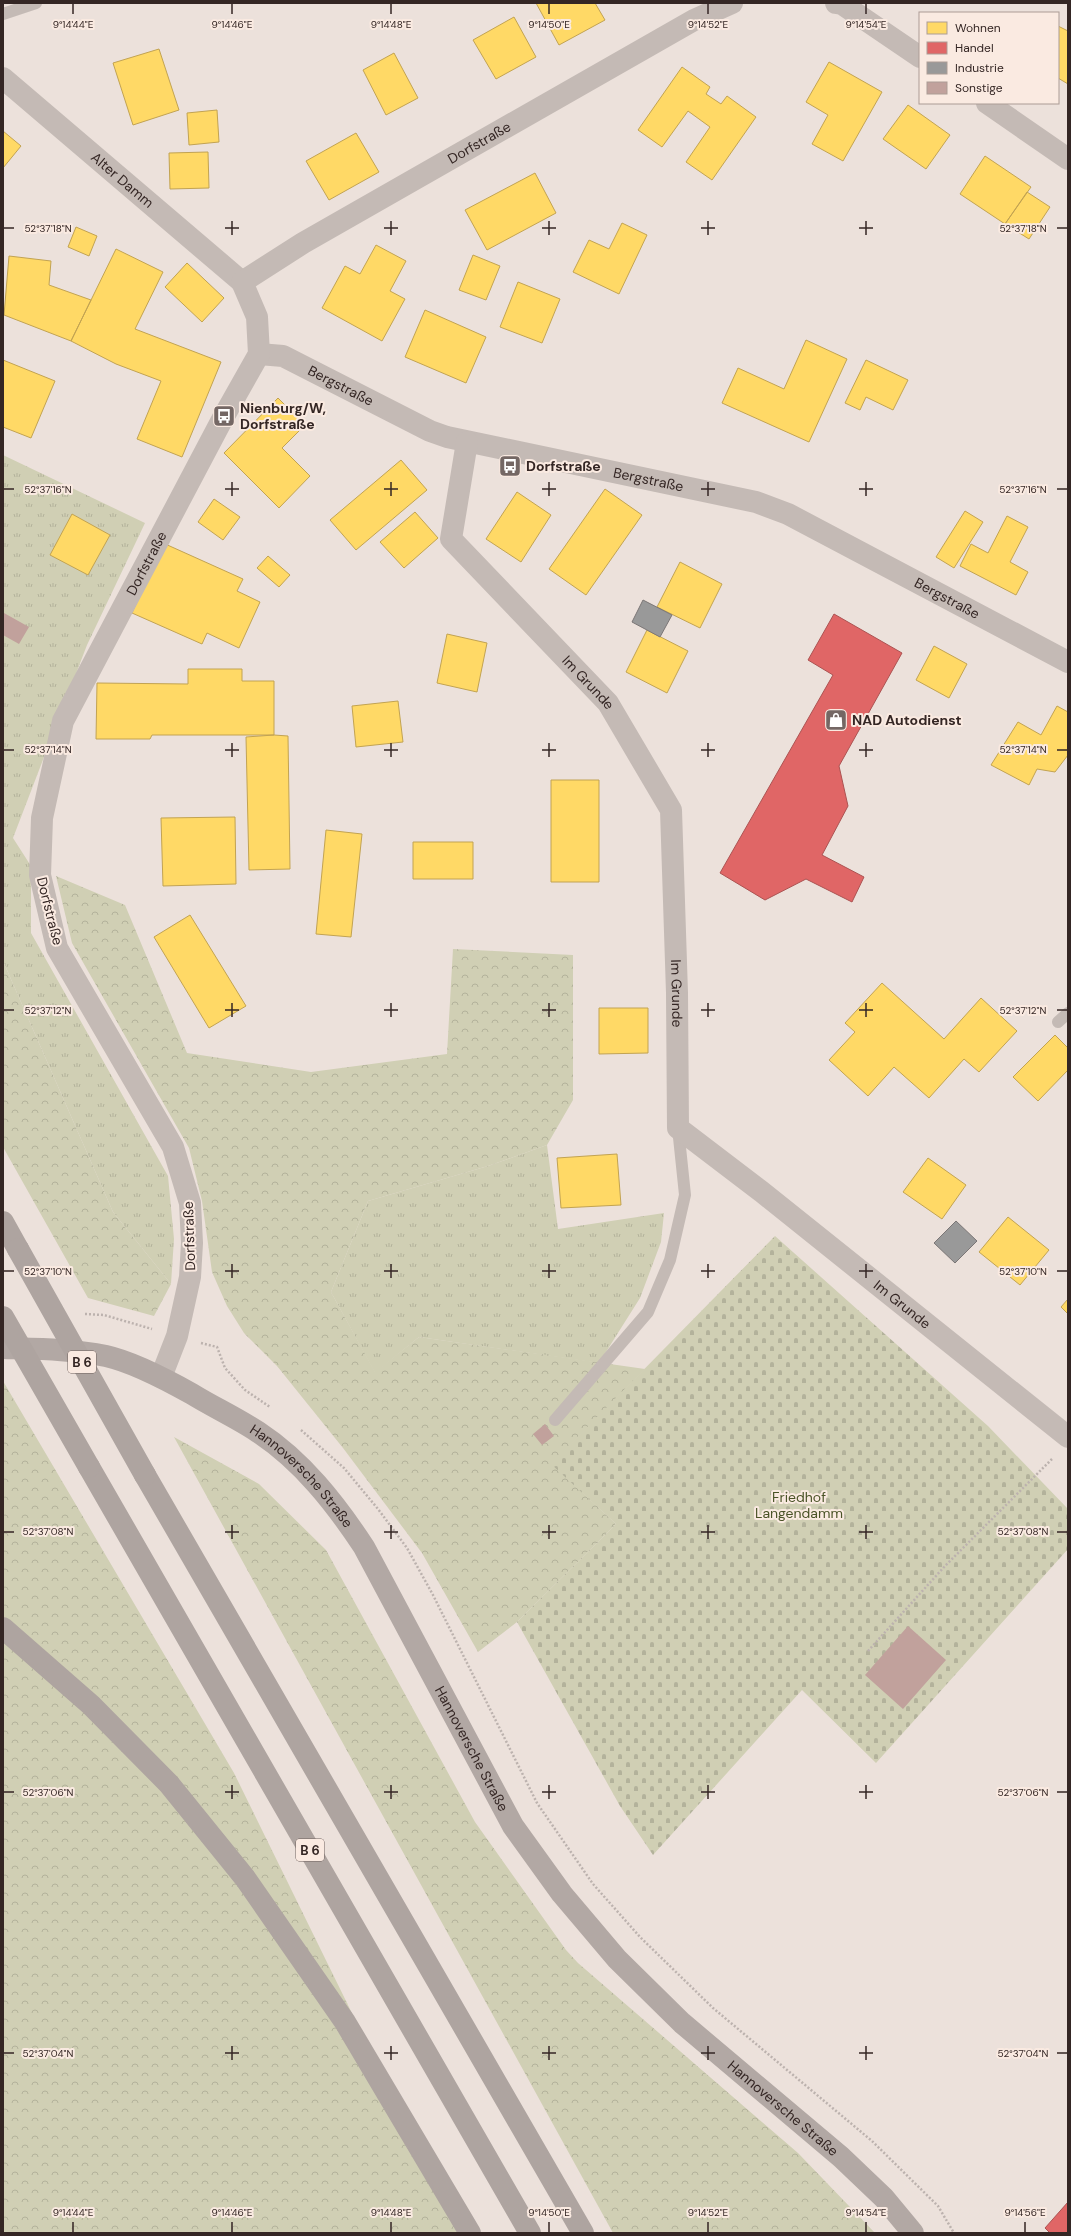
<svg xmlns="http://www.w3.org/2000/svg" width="1071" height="2236" viewBox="0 0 1071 2236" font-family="'DM Sans',sans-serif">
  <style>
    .grass { fill: url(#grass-tufts) }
    .forest { fill: url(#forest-crowns) }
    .cemetery { fill: url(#cemetery-stones) }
    .homes { fill: #ffd966; stroke: #c2a352 }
    .shops { fill: #e06666; stroke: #ac5352 }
    .industry { fill: #999; stroke: #7b7676 }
    .building { fill: #c1a19c }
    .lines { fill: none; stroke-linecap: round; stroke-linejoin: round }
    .path { stroke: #bcb2ae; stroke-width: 2.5; stroke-dasharray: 2 2; stroke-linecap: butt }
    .service { stroke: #c4bab5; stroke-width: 12 }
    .minor { stroke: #c4bab5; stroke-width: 22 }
    .primary { stroke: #b2a8a4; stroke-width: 22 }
    .trunk { stroke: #aea4a0; stroke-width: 22 }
    .trunk-bridge { stroke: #aea4a0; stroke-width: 22 }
    .ticks { fill: none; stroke: #342624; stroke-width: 1.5 }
    .labels { text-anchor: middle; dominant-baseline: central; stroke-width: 4; stroke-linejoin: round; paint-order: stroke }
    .shield { fill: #faeae1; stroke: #6f615d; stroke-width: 1 }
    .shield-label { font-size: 13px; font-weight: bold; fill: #342624 }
    .street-label { font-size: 14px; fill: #342624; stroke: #faeae1 }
    .poi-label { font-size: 14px; font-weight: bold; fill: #342624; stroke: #faeae1; text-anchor: start }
    .park-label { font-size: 14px; fill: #4a5327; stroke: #faeae1 }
    .ticks-label { font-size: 10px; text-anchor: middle; fill: #342624; stroke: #faeae1; stroke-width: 4; stroke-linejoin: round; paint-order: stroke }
  </style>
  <defs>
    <pattern id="grass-tufts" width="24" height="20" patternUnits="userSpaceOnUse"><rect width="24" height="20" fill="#d0cfb4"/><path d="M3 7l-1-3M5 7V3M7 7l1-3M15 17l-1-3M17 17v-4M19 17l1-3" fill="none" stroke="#b3b29b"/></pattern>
    <pattern id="forest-crowns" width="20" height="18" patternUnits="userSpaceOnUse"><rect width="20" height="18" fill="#d0cfb4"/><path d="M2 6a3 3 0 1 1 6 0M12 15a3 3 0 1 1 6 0" fill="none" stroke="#b3b29b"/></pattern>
    <pattern id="cemetery-stones" width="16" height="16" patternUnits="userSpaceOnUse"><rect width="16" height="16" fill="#d0cfb4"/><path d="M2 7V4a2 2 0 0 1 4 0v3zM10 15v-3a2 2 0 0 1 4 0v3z" fill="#b3b29b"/></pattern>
  </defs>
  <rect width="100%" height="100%" fill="#ece1db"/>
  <!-- grass -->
  <path class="grass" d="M3 455 145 523 87 645 13 838 31 866V933L168 1176 174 1239 171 1284 113 1212 3 961Z
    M547 1145 558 1229 664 1213 661 1242 640 1298 599 1363 419 1337 375 1373 331 1292 368 1201 488 1166Z"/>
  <!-- forest -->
  <path class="forest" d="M56 876 125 905 187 1053 311 1072 447 1054 453 949 573 955V1100L547 1145 488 1166 368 1201 331 1292 375 1372 419 1337 645 1369 552 1464 616 1524 517 1622 478 1652 422 1553 343 1448 277 1366 244 1333 227 1306 212 1272 202 1201 189 1148 72 943Z
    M3 961 113 1212 171 1284 154 1316 88 1298 3 1147Z
    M3 1381 234 1773 460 2233H3Z
    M174 1437 259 1484 326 1550 475 1822 566 1950 578 1963 798 2153 875 2233H613Z"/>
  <!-- cemetery -->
  <path class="cemetery" d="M775 1236 988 1426 1068 1509V1549L876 1763 802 1690 653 1855 620 1806 517 1622 616 1524 551 1464Z"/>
  <!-- homes -->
  <path class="homes" d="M536 3H595L605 20 559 45Z
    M514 17 536 57 496 79 473 40Z
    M1058 26 1068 31V84L1058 78Z
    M159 49 179 110 133 125 113 63Z
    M394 53 418 98 386 115 363 70Z
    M829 62 882 92 843 161 812 144 828 115 806 102Z
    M682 67 710 87 706 94 721 104 727 96 756 117 712 180 686 162 710 127 688 111 662 147 638 130Z
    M908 105 950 135 926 169 883 139Z
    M217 110 219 142 189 145 187 113Z
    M3 131 21 146 3 168Z
    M356 133 379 172 329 200 306 161Z
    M208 152 209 188 170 189 169 153Z
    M985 156 1031 187 1005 224 960 194Z
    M535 173 556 213 487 250 465 210Z
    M1027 192 1050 207 1029 239 1005 224Z
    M622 223 647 235 619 294 573 272 589 240 609 249Z
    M76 227 97 236 89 256 68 247Z
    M376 245 406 261 390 291 405 299 382 341 322 308 345 266 360 274Z
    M116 249 163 272 135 329 221 362 182 457 137 439 161 381 116 364 71 341Z
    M473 255 500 266 486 300 459 290Z
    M9 256 51 261 49 285 91 300 71 341 4 315Z
    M187 263 224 298 202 322 165 287Z
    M518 282 560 299 542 343 500 327Z
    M425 310 486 337 466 383 405 357Z
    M806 340 847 359 809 442 722 403 738 368 784 389Z
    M3 360 55 381 31 438 3 427Z
    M866 360 908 380 893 410 866 397 860 410 845 403Z
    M278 398 305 425 282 448 310 476 279 508 224 453Z
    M401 460 427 490 356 550 330 520Z
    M605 489 642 515 586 595 549 569Z
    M517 492 551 515 521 562 486 539Z
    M214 499 240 517 223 540 198 522Z
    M965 511 983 522 954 568 936 557Z
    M415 512 438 538 404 568 380 542Z
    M72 514 110 535 88 575 50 555Z
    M1007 516 1028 527 1010 562 1028 572 1016 595 960 566 971 544 988 553Z
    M163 543 243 579 237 591 260 602 239 648 207 633 202 644 132 613Z
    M268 556 290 575 279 587 257 568Z
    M680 562 722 584 700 628 657 607Z
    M647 630 688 651 667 693 626 672Z
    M447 634 487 643 477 692 437 683Z
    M934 646 967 664 949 698 916 680Z
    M188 669H242V681H274V735H152L150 739H96L97 683 188 684Z
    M398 701 403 742 356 747 352 706Z
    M1057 706 1068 712V755L1055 772 1037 769 1029 785 991 765 1018 722 1041 735Z
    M274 735 288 736 290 869 249 870 246 737Z
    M551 780H599V882H551Z
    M235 817 236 884 163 886 161 818Z
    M326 830 362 834 351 937 316 934Z
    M413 842H473V879H413Z
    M190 915 246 1006 209 1028 154 937Z
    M882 983 944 1039 981 998 1017 1031 979 1072 964 1059 929 1098 894 1067 868 1096 829 1060 855 1032 845 1023Z
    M599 1008H648V1053L599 1054Z
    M1055 1035 1068 1048V1070L1038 1101 1013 1077Z
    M617 1154 621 1205 561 1208 557 1158Z
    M928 1158 966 1185 942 1219 903 1192Z
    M1008 1217 1049 1250 1020 1285 979 1252Z
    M1068 1299V1314L1061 1307Z"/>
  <!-- shops -->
  <path class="shops" d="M834 614 902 653 839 766 848 806 822 855 864 877 852 902 806 879 765 900 720 873 833 675 808 660Z
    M1068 2202V2233H1050L1045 2228Z"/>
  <!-- industry -->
  <path class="industry" d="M643 600 672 615 660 637 632 622Z
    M956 1221 977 1241 955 1263 934 1243Z"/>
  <!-- building -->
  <path class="building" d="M4 613 29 627 19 644 3 635Z
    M545 1424 554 1436 542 1445 533 1434Z
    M908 1626 946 1660 903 1709 865 1675Z"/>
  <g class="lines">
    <!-- path -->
    <path class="path" d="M85 1314 104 1315 152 1329
      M201 1343 217 1347 225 1368 245 1390 270 1407
      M301 1430 344 1468 378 1509 407 1548 433 1595 537 1803 593 1884 640 1937 713 2008 872 2141 938 2206 954 2233
      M868 1651 945 1566 1053 1458"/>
    <!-- service -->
    <path class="service" d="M3 14 36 3
      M1058 1022 1068 1013
      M555 1420 648 1312 670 1260 685 1195 678 1128"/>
    <!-- minor -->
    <g class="minor">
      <path d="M836 3 842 4 920 57"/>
      <path id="s1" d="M3 78 242 282"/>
      <path d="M987 103 1068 159"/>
      <path id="s2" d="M259 354 283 356 430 431 447 437 756 502 788 514 1068 662"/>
      <path id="s3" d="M467 442 451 539 608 703 671 810 677 993 678 1128 762 1192 1068 1437"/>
      <path id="s4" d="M161 1377 177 1336 190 1277 192 1243 190 1203 173 1147 57 948 40 875 42 818 63 721 224 416 259 354 257 317 242 282 303 243 694 20 732 3"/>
    </g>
    <!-- primary -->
    <path class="primary" id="s5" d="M3 1348C37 1349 72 1349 106 1356 133 1362 167 1380 192 1394 213 1407 237 1418 258 1432 302 1461 335 1503 364 1547L513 1826 562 1894 617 1959 682 2023 841 2157 884 2198 913 2233"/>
    <!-- trunk -->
    <path class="trunk" d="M3 1222 18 1249
      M89 1467 530 2233
      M145 1475 583 2233
      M3 1628 91 1705 169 1784 245 1878 345 2022 470 2233"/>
    <!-- trunk-bridge -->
    <path class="trunk-bridge" d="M18 1249 145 1475
      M3 1317 89 1467"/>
  </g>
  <!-- ticks -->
  <path class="ticks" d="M73 4V14M232 4V14M391 4V14M549 4V14M708 4V14M866 4V14M232 221V235M391 221V235M549 221V235M708 221V235M866 221V235M4 228H14M225 228H239M384 228H398M542 228H556M701 228H715M859 228H873M1057 228H1067M232 482V496M391 482V496M549 482V496M708 482V496M866 482V496M4 489H14M225 489H239M384 489H398M542 489H556M701 489H715M859 489H873M1057 489H1067M232 743V757M391 743V757M549 743V757M708 743V757M866 743V757M4 750H14M225 750H239M384 750H398M542 750H556M701 750H715M859 750H873M1057 750H1067M232 1003V1017M391 1003V1017M549 1003V1017M708 1003V1017M866 1003V1017M4 1010H14M225 1010H239M384 1010H398M542 1010H556M701 1010H715M859 1010H873M1057 1010H1067M232 1264V1278M391 1264V1278M549 1264V1278M708 1264V1278M866 1264V1278M4 1271H14M225 1271H239M384 1271H398M542 1271H556M701 1271H715M859 1271H873M1057 1271H1067M232 1525V1539M391 1525V1539M549 1525V1539M708 1525V1539M866 1525V1539M4 1532H14M225 1532H239M384 1532H398M542 1532H556M701 1532H715M859 1532H873M1057 1532H1067M232 1785V1799M391 1785V1799M549 1785V1799M708 1785V1799M866 1785V1799M4 1792H14M225 1792H239M384 1792H398M542 1792H556M701 1792H715M859 1792H873M1057 1792H1067M232 2046V2060M391 2046V2060M549 2046V2060M708 2046V2060M866 2046V2060M4 2053H14M225 2053H239M384 2053H398M542 2053H556M701 2053H715M859 2053H873M1057 2053H1067M73 2222V2232M232 2222V2232M391 2222V2232M549 2222V2232M708 2222V2232M866 2222V2232M1025 2222V2232"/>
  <!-- icons -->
  <defs>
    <g id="bus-square" transform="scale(1.15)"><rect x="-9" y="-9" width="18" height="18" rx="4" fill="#746764" stroke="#faeae1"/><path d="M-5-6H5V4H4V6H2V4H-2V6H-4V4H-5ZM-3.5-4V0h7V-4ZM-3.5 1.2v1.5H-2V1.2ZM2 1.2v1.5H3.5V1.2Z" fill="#fff"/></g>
    <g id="shop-square" transform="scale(1.15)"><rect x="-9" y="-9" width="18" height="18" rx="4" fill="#746764" stroke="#faeae1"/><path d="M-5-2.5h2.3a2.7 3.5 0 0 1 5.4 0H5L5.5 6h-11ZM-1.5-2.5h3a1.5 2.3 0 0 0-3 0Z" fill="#fff"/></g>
  </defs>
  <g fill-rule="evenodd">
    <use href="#bus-square" x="224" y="416"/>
    <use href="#bus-square" x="510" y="466"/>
    <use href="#shop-square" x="836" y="720"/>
  </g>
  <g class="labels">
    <!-- shield labels -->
    <g class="shield">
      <rect x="68" y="1351" width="28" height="22" rx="3"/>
      <rect x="296" y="1839" width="28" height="22" rx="3"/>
    </g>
    <g class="shield-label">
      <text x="82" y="1362">B 6</text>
      <text x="310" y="1850">B 6</text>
    </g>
    <!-- street labels -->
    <g class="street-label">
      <text stroke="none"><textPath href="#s4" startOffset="1465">Dorfstraße</textPath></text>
      <text stroke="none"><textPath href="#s1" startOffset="157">Alter Damm</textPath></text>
      <text stroke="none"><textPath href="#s2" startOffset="89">Bergstraße</textPath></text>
      <text stroke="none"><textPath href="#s2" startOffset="413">Bergstraße</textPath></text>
      <text stroke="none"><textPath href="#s4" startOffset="877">Dorfstraße</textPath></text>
      <text stroke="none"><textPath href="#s2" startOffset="737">Bergstraße</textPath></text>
      <text stroke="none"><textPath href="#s3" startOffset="297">Im Grunde</textPath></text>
      <text transform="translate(50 911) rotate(76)">Dorfstraße</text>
      <text stroke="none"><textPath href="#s3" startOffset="633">Im Grunde</textPath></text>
      <text transform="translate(189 1236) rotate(-92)">Dorfstraße</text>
      <text stroke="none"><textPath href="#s3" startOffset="1053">Im Grunde</textPath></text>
      <text stroke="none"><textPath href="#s5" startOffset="336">Hannoversche Straße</textPath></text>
      <text stroke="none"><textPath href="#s5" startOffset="660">Hannoversche Straße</textPath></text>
      <text stroke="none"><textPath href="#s5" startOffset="1140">Hannoversche Straße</textPath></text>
    </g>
    <!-- poi labels -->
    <g class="poi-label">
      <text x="240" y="408">Nienburg/W,<tspan x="240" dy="16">Dorfstraße</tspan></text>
      <text x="526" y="466">Dorfstraße</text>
      <text x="852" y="720">NAD Autodienst</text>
    </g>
    <!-- park labels -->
    <g class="park-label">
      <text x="799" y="1497">Friedhof<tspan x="799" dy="16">Langendamm</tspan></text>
    </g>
  </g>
  <g class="ticks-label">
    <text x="73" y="28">9°14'44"E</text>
    <text x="232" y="28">9°14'46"E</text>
    <text x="391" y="28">9°14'48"E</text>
    <text x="549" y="28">9°14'50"E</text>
    <text x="708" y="28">9°14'52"E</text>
    <text x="866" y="28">9°14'54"E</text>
    <text x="48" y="232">52°37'18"N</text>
    <text x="1023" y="232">52°37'18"N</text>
    <text x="48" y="493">52°37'16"N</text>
    <text x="1023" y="493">52°37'16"N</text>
    <text x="48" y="753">52°37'14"N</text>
    <text x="1023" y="753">52°37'14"N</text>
    <text x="48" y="1014">52°37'12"N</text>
    <text x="1023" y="1014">52°37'12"N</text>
    <text x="48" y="1275">52°37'10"N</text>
    <text x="1023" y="1275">52°37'10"N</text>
    <text x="48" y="1535">52°37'08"N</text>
    <text x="1023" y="1535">52°37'08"N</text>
    <text x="48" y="1796">52°37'06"N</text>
    <text x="1023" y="1796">52°37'06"N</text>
    <text x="48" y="2057">52°37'04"N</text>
    <text x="1023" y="2057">52°37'04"N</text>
    <text x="73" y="2216">9°14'44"E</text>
    <text x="232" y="2216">9°14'46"E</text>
    <text x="391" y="2216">9°14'48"E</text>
    <text x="549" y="2216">9°14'50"E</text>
    <text x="708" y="2216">9°14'52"E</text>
    <text x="866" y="2216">9°14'54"E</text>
    <text x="1025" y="2216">9°14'56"E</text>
  </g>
  <!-- border -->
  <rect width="1071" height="2236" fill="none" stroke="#342624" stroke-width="8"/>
  <!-- legend -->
  <rect x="919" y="12" width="140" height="92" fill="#faeae1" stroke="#ab9c95"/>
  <rect x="927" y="22" width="20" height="12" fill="#ffd966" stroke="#ab9c95"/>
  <text x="955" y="32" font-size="12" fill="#342624">Wohnen</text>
  <rect x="927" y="42" width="20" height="12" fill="#e06666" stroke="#ab9c95"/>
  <text x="955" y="52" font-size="12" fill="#342624">Handel</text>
  <rect x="927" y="62" width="20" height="12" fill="#999999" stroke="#ab9c95"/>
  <text x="955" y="72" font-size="12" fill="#342624">Industrie</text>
  <rect x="927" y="82" width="20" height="12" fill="#c1a19c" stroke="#ab9c95"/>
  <text x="955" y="92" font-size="12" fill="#342624">Sonstige</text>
</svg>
